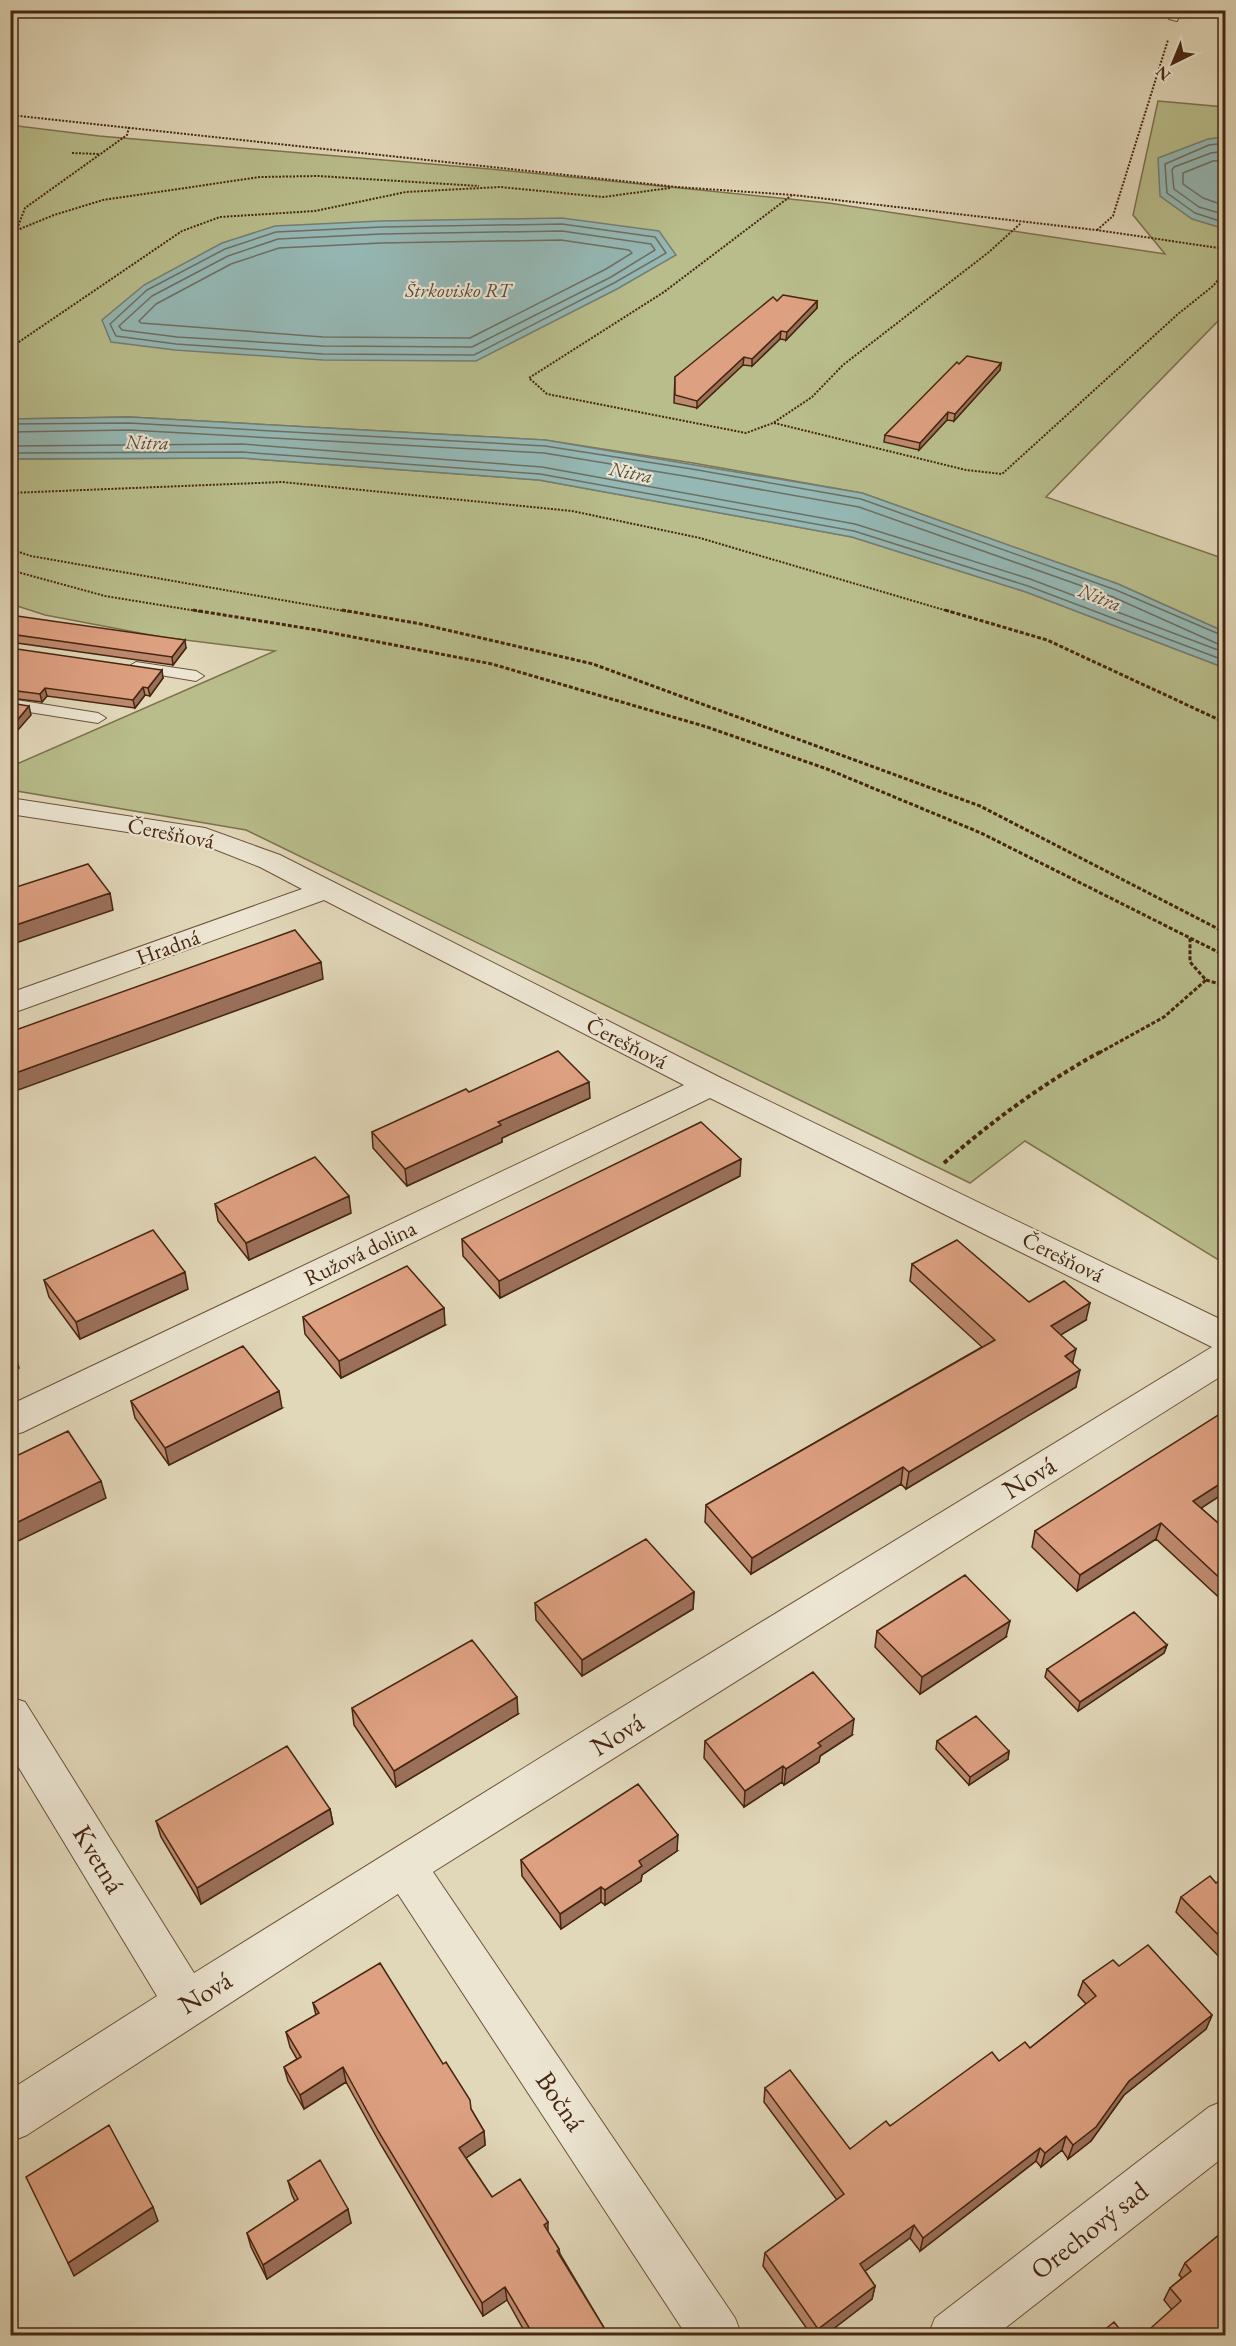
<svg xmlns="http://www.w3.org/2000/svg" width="1236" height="2346" viewBox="0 0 1236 2346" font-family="'EB Garamond',serif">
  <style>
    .green { fill: #b8bd8b; stroke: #7f724e; stroke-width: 1.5 }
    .water { fill: #95b8b5; stroke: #757e73; stroke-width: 1.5 }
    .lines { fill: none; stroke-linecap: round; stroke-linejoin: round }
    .shore { stroke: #6e6f62; stroke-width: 1.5 }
    .lane-casing { stroke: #6d523a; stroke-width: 2 }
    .street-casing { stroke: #6d523a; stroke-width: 2 }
    .path-far2 { stroke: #462610; stroke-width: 2; stroke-dasharray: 2 1.5; stroke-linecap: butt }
    .path-far1 { stroke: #462610; stroke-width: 3; stroke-dasharray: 4 2; stroke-linecap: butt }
    .path { stroke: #462610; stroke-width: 4; stroke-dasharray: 4.5 3; stroke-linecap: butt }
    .lane { fill: #ece5d2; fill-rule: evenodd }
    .street { fill: #ece5d2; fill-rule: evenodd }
    .wall { fill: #be8a6f; stroke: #462610; stroke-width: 1.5 }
    .shaded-wall { fill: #9b705a; stroke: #462610; stroke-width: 1.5 }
    .building { fill: #dda081; stroke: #462610; stroke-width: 1.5 }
    .labels { text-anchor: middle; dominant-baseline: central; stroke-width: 4.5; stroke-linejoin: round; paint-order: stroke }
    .far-water-label { font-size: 20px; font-style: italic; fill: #5a4a39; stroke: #ece5d2 }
    .street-label { font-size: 22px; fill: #462610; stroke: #ece5d2 }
    .near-street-label { font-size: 27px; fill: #462610; stroke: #ece5d2 }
  </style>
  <rect width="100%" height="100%" fill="#e1d7b9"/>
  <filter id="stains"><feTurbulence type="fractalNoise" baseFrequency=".00333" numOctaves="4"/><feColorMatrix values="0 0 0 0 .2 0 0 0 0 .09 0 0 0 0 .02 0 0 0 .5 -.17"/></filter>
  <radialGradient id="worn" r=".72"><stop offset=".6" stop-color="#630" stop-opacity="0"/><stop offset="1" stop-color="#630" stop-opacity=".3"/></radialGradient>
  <!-- green -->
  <path class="green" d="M1158 101 1225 107V317L1221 318 1046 497 1225 559V632L1118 584 862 493 693 463 545 440 129 417 11 419 10 125 99 136 490 169 829 203 1165 254 1133 215Z
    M242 458 539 480 852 537 1026 592 1225 668V1264L1025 1141 970 1183 246 830 11 790 10 767 275 651 161 637 45 615 11 604V459Z"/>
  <!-- water -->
  <path class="water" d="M1225 137H1226L1225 229 1192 219 1160 196 1158 158 1208 139Z
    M562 218 659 231 676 255 617 289 476 361 323 360 175 350 111 342 102 320 144 285 222 243 275 226 380 221Z
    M129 417 545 440 862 493 1118 584 1225 632V668L1026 592 852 537 539 480 242 458 11 459V419Z"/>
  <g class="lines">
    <!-- shore -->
    <path class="shore" d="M1226 143 1209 145 1165 164 1167 193 1195 213 1226 223
      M1226 151 1211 153 1174 167 1172 170 1174 189 1199 207 1226 215
      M1226 160 1213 161 1183 173V184L1203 198 1226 206
      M562 224 655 237 666 253 614 283 474 355 323 354 176 344 116 336 110 324 147 290 225 249 276 232 381 227Z
      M562 231 651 244 655 250 611 277 472 347 323 346 177 337 122 330 119 326 152 296 228 256 278 239 381 234Z
      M561 240 629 250 632 253 606 269 470 338 323 337 141 323 139 321 156 304 231 264 279 248 381 243Z
      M10 424 129 423 545 446 692 469 861 499 1116 590 1226 637
      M10 432 129 430 544 453 690 477 859 507 1113 597 1218 644 1226 645
      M10 446 242 444 542 467 855 524 1030 579 1226 653
      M10 453 242 452 540 474 854 531 1028 586 1226 661"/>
    <!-- lane casing -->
    <g class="lane-casing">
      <path id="lane" d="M1172 10H1182L1177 21 1169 19Z
        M136 662 196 671 204 676 196 681 130 670 128 667Z
        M10 699 98 713 106 718 98 723 10 709Z"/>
    </g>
    <!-- street casing -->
    <g class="street-casing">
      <path id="street" d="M10 798 205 828 280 855 721 1078 1226 1322V1373L433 1872 735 2318 742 2336H687L398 1894 27 2135 10 2142V2090L157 1996 10 1753V1697L25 1702 194 1973 601 1720 1212 1347 710 1098 23 1432 10 1436V1405L684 1085 324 900 10 1014V993L302 889 260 867 199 843 10 814Z
        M1226 2100V2155L995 2336H928L935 2318 1209 2107Z"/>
    </g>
    <!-- path-far2 -->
    <path class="path-far2" d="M10 115 677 187 793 195 1096 230 1226 249
      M72 153 99 154
      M792 195 664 292 529 378 547 394 746 433 773 423 812 397 843 365 989 252 1021 223
      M17 229 25 208 127 135 129 127
      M1097 230 1113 216 1168 40
      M10 233 54 215 103 200 260 177 318 176 479 186
      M10 348 182 231 220 217 315 211 406 192 500 187 603 197 670 188
      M774 423 966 470 1002 474 1178 314 1213 286 1226 271
      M10 493 282 482 572 511 700 538 951 612
      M10 549 31 556 350 612
      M10 570 105 596 203 612"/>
    <!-- path-far1 -->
    <path class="path-far1" d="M193 610 317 630 492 664 707 727 827 769 981 833 1226 956
      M342 610 421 624 593 664 980 806 1226 933
      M945 610 1047 640 1226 723
      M1206 980 1226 986
      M1099 1053 1164 1017 1206 980 1190 962V937"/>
    <!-- path -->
    <path class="path" d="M944 1163C992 1121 1045 1082 1102 1051"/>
    <!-- lane -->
    <use href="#lane" class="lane"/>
    <!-- street -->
    <use href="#street" class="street"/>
  </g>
  <!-- wall -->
  <path class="wall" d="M777 301H817V308L786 340 780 339 752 366 743 365 697 408 674 403 675 377Z
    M1001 363 1000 370 954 421 947 420 919 450 884 442 885 435 959 364Z
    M10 615 186 648 173 665 10 642Z
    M10 648 163 678 150 696 145 695 135 708 47 696 42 702 10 698Z
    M469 1092 590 1098 502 1138V1142L407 1186 373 1148 372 1132Z
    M740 1176 500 1298 463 1256 462 1239Z
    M215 1204 351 1213 249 1260 218 1221Z
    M912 1264 1086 1320 1060 1335 1073 1363 1076 1387 906 1489 901 1484 751 1574 705 1522 706 1505 982 1347 910 1281Z
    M44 1280 188 1289 80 1339 49 1297Z
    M303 1317 445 1325 341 1378 305 1334Z
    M131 1401 282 1408 169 1465 135 1418Z
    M1201 1508 1226 1530V1604L1156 1539 1077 1591 1032 1547 1035 1531Z
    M694 1592 693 1609 582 1676 536 1620 535 1603Z
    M877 1631 1006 1637 920 1694 875 1647Z
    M1167 1645 1164 1653 1078 1711 1045 1677 1047 1669Z
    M352 1708 518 1714 396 1787 354 1725Z
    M852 1735 820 1756 819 1762 784 1785 782 1782 744 1807 704 1758 705 1741Z
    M937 1741 1009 1751 1008 1759 969 1785 936 1749Z
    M330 1809 333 1824 201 1904 161 1837 156 1821Z
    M677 1851 642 1875 641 1881 605 1905 601 1902 561 1929 522 1876 521 1860Z
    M1226 1876V1964L1176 1912 1181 1897 1216 1883Z
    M1119 1966 1212 2015 1206 2029 1124 2095 1091 2141 1068 2159 1062 2150 1041 2167 1036 2161 920 2251 910 2238 865 2271 875 2286 872 2299 824 2336H812L763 2266 765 2253 837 2200 764 2102 765 2088 850 2149 890 2126 999 2061 1030 2048 1086 2004 1078 1995 1083 1981Z
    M313 2003 471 2109 484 2131 485 2145 466 2158 492 2197 548 2232 559 2249 560 2254 609 2336H527L507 2300 483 2316 381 2145 346 2082 304 2109 288 2081 284 2067 297 2059 290 2047 286 2032 316 2015Z
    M288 2181 351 2223 267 2279 251 2247 247 2233 295 2201 292 2195Z
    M1226 2229V2336L1172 2310 1164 2300 1170 2288 1182 2278 1179 2275 1185 2263Z"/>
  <!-- shaded-wall -->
  <path class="shaded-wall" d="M817 301V308L786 340 787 332Z
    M781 331 780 339 752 366V359Z
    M744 357 743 365 697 408V401Z
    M1001 363 1000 370 954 421 955 414Z
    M948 412 947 420 919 450 920 443Z
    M185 640 186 648 173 665 172 657Z
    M162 670 163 678 150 696 148 688Z
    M143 687 145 695 135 708 133 700Z
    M45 688 47 696 42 702 40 694Z
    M29 706 31 715 10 739V729Z
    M110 893 113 910 10 945V927Z
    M321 962 323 979 10 1093V1075Z
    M589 1082 590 1098 502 1138V1142L407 1186 405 1169 498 1122Z
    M741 1159 740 1176 500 1298 499 1281Z
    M349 1196 351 1213 249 1260 246 1243Z
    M185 1272 188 1289 80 1339 76 1322Z
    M1090 1303 1086 1320 1047 1343 1051 1326Z
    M444 1308 445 1325 341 1378 339 1361Z
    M1076 1349 1072 1365 1065 1356Z
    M14 1351 19 1368 10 1372V1352Z
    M1080 1370 1076 1387 906 1489 909 1472Z
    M279 1391 282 1408 169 1465 165 1448Z
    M903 1467 901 1484 751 1574 752 1558Z
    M1226 1480V1492L1189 1516 1193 1501Z
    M101 1481 106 1498 10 1545V1526Z
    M1161 1523 1156 1539 1077 1591 1080 1575Z
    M694 1592 693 1609 582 1676V1660Z
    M1010 1621 1006 1637 920 1694 922 1677Z
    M1167 1645 1164 1653 1078 1711 1080 1702Z
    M517 1697 518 1714 396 1787 394 1771Z
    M854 1719 852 1735 820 1756 819 1762 784 1785 786 1769 818 1743Z
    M1009 1751 1008 1759 969 1785 970 1777Z
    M783 1766 782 1782 744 1807 745 1791Z
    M330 1809 333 1824 201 1904 197 1888Z
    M678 1835 677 1851 642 1875 641 1881 605 1905V1890L639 1861Z
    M601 1887V1902L561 1929 560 1914Z
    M1212 2015 1206 2029 1124 2095 1091 2141 1068 2159 1073 2145 1129 2081Z
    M343 2067 346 2082 304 2109 300 2095Z
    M484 2131 485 2145 460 2162 459 2148Z
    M1066 2136 1062 2150 1041 2167 1045 2153Z
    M1040 2148 1036 2161 920 2251 923 2238Z
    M153 2207 158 2221 74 2276 68 2263Z
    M348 2209 351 2223 267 2279 263 2265Z
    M548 2222V2235L544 2225Z
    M914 2225 910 2238 857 2277 860 2264Z
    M875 2286 872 2299 824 2336H817L818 2329Z
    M505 2287 507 2300 483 2316 482 2303Z"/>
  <!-- building -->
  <path class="building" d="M783 295 817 301 787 332 781 331 752 359 744 357 697 401 675 395V377L773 297 777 301Z
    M967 356 1001 363 955 414 948 412 920 443 885 435 957 362 959 364Z
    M10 615 185 640 172 657 10 634Z
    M10 648 162 670 148 688 143 687 133 700 45 688 40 694 10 690Z
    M10 703 29 706 10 729Z
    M88 864 110 893 10 927V889Z
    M295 930 321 962 10 1075V1032Z
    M558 1051 589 1082 498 1122 501 1125 405 1169 372 1132 466 1089 469 1092Z
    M701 1122 741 1159 499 1281 462 1239Z
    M315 1157 349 1196 246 1243 215 1204Z
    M153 1230 185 1272 76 1322 44 1280Z
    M957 1240 1029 1302 1064 1281 1090 1303 1051 1326 1076 1349 1065 1356 1080 1370 909 1472 903 1467 752 1558 706 1505 995 1340 912 1264Z
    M407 1266 444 1308 339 1361 303 1317Z
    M243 1346 279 1391 165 1448 131 1401Z
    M1226 1410V1480L1193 1501 1226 1530V1584L1161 1523 1080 1575 1035 1531Z
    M68 1431 101 1481 10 1526V1459Z
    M646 1539 694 1592 582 1660 535 1603Z
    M965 1575 1010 1621 922 1677 877 1631Z
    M1134 1612 1167 1645 1080 1702 1047 1669Z
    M472 1640 517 1697 394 1771 352 1708Z
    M813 1672 854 1719 818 1743 821 1746 786 1769 783 1766 745 1791 705 1741Z
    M976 1716 1009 1751 970 1777 937 1741Z
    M287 1746 330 1809 197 1888 156 1821Z
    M638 1784 678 1835 639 1861 642 1866 605 1890 601 1887 560 1914 521 1860Z
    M1210 1876 1216 1883 1226 1876V1943L1181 1897Z
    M1148 1945 1212 2015 1129 2081 1096 2127 1073 2145 1066 2136 1045 2153 1040 2148 923 2238 914 2225 860 2264 875 2286 818 2329 765 2253 844 2194 765 2088 790 2070 850 2149 886 2121 890 2126 992 2052 999 2061 1025 2042 1030 2048 1096 1996 1083 1981 1113 1960 1119 1966Z
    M380 1963 443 2064 446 2062 470 2100 471 2109 484 2131 459 2148 492 2197 520 2179 548 2222 544 2225 559 2249 557 2251 609 2336H534L505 2287 482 2303 378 2131 343 2067 300 2095 284 2067 301 2057 286 2032 319 2013 313 2003Z
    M109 2125 153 2207 68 2263 26 2177Z
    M320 2160 348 2209 263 2265 247 2233 298 2199 288 2181Z
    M1226 2229V2336H1142L1181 2301 1170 2288 1191 2271 1185 2263Z
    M1114 2322 1125 2336H1097Z
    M618 2331 621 2336H611Z"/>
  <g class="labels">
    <!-- far-water labels -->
    <g class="far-water-label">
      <text x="458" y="290">Štrkovisko RT</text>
      <text transform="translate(147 442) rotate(1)">Nitra</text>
      <text transform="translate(631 472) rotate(11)">Nitra</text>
      <text transform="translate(1100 597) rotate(22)">Nitra</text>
    </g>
    <!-- street labels -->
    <g class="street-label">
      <text transform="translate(171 833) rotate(11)">Čerešňová</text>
      <text transform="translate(168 947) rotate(-20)">Hradná</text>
      <text transform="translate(627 1043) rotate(27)">Čerešňová</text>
      <text transform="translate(360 1253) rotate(-26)">Ružová dolina</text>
      <text transform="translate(1063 1257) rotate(26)">Čerešňová</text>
    </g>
    <!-- near-street labels -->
    <g class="near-street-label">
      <text transform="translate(1029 1477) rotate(-32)">Nová</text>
      <text transform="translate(617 1734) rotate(-32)">Nová</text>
      <text transform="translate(99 1859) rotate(59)">Kvetná</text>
      <text transform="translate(205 1992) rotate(-32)">Nová</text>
      <text transform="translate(561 2101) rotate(56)">Bočná</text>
      <text transform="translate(1089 2230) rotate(-38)">Orechový sad</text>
    </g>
  </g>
  <!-- margin -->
  <rect width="1236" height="2346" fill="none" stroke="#e1d7b9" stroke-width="36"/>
  <rect x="12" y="12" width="1212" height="2322" fill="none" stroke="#462610" stroke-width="3"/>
  <rect x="18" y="18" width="1200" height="2310" fill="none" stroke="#462610" stroke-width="1.5"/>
  <!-- north arrow -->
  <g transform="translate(1173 63) rotate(223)" stroke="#ece5d2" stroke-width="4.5" paint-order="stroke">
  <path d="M0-4.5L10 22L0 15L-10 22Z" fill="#462610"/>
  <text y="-9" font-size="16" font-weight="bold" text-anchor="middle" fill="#462610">N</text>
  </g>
  <rect width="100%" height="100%" filter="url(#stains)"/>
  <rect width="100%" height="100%" fill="url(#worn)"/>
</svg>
